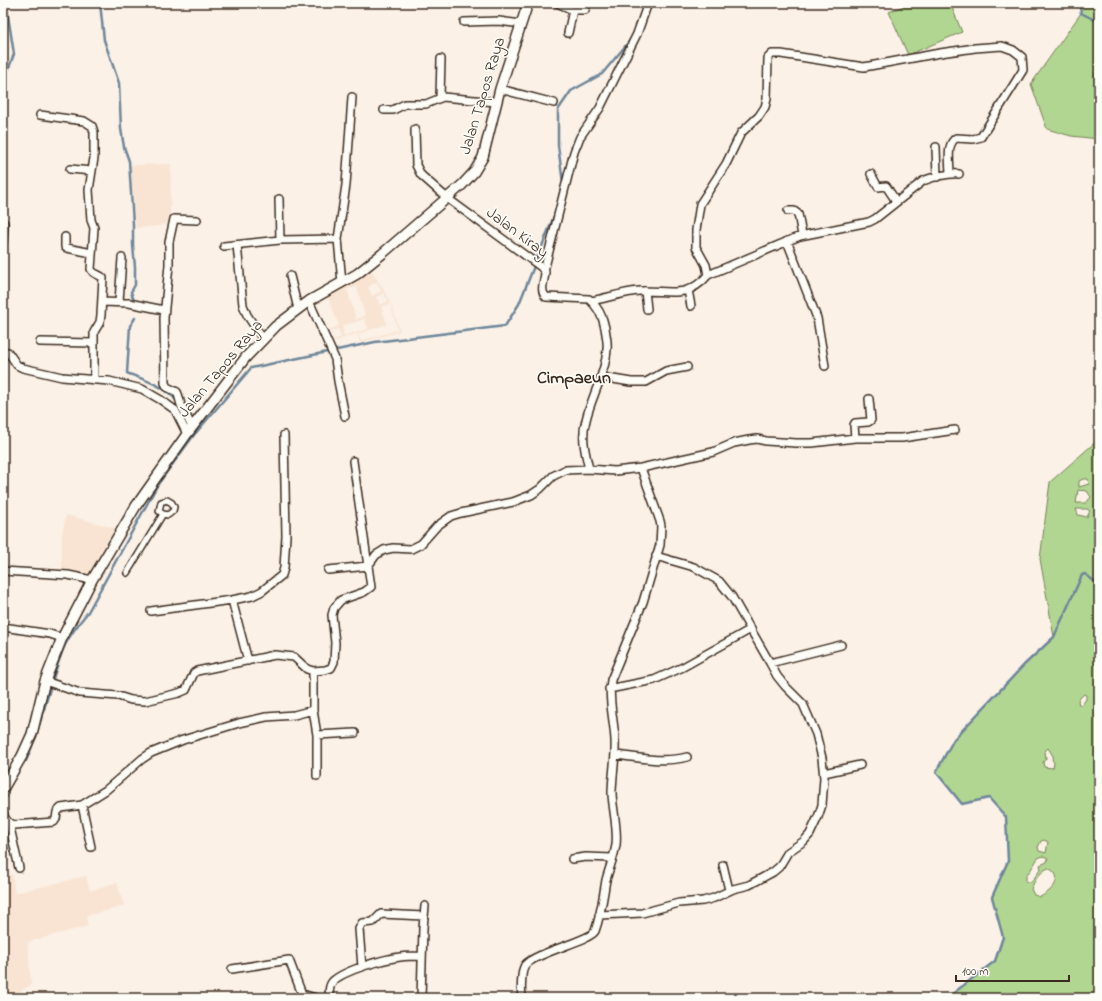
<svg xmlns="http://www.w3.org/2000/svg" width="1102" height="1001" viewBox="0 0 1102 1001" font-family="'Indie Flower',sans-serif">
  <style>
    .built { fill: #f9e4d3; fill-rule: evenodd }
    .green { fill: #b1d691; stroke: #768058; fill-rule: evenodd }
    .lines { fill: none; stroke-linecap: round; stroke-linejoin: round }
    .stream { stroke: #6e869a; stroke-width: 2.5 }
    .pedestrian-casing { stroke: #3b2a1e; stroke-width: 8 }
    .minor-casing { stroke: #3b2a1e; stroke-width: 10 }
    .secondary-casing { stroke: #3b2a1e; stroke-width: 12 }
    .pedestrian { stroke: #fdfcf7; stroke-width: 5 }
    .minor { stroke: #fdfcf7; stroke-width: 7 }
    .secondary { stroke: #fdfcf7; stroke-width: 9 }
    .labels { text-anchor: middle; dominant-baseline: central; stroke-width: 3.5; stroke-linejoin: round; paint-order: stroke }
    .street-label { font-size: 16px; fill: #3b2a1e; stroke: #fdfcf7 }
    .quarter-label { font-size: 18px; font-weight: bold; fill: #3b2a1e; stroke: #fdfcf7 }
  </style>
  <rect width="100%" height="100%" fill="#fbf1e7"/>
  <filter id="ink" filterUnits="userSpaceOnUse"><feTurbulence type="fractalNoise" baseFrequency=".025" numOctaves="2"/><feDisplacementMap in="SourceGraphic" scale="8" xChannelSelector="R" yChannelSelector="G"/><feConvolveMatrix kernelMatrix="1 2 1 2 8 2 1 2 1" color-interpolation-filters="sRGB"/></filter>
  <g filter="url(#ink)">
    <!-- built -->
    <path class="built" d="M171 164 170 223 158 226 136 228 130 165Z
      M371 270 385 292 393 310 400 331 360 343 357 333 334 342 330 330 339 325 327 296 359 279ZM377 282 381 291 372 296 368 287ZM357 287 365 316 356 319 347 289ZM384 293 388 301 380 305 376 297ZM390 304 398 330 361 341 358 334 387 324 381 307ZM365 319 368 329 344 336 342 326ZM338 329 341 337 334 340 331 331Z
      M66 515 115 528 88 576 62 572V534Z
      M12 874 15 893 86 876 90 891 117 882 124 906 86 916 88 926 28 942 31 985 9 998H3V878Z"/>
    <!-- green -->
    <path class="green" d="M910 3H950L962 32 908 55 889 12Z
      M1079 3H1099V59L1098 61 1099 69 1095 73 1094 77 1098 82 1094 89 1096 92 1099 90V139L1071 136 1047 129 1031 84 1081 13Z
      M1099 439V998H947L995 961 1003 937 992 897 1008 861 1006 817 989 798 962 804 936 772 954 739 1024 665 1054 637 1040 559 1050 482ZM1083 479H1088L1089 484 1079 487V481ZM1078 490 1087 491 1091 497 1086 503H1076ZM1076 509H1087L1090 511 1087 517 1078 515ZM1084 694 1086 695V699L1082 705H1079L1078 700ZM1048 748 1053 756 1052 759 1054 763 1053 768 1044 767 1043 762 1046 759 1045 751ZM1044 840 1048 842 1046 853 1039 851 1038 847 1041 841ZM1043 856 1048 858 1047 862 1040 865 1041 869 1031 882H1026V875L1030 871 1038 858ZM1048 868C1066 877 1052 891 1040 897L1034 895 1031 889C1035 880 1039 873 1048 868Z"/>
    <g class="lines">
      <!-- stream -->
      <path class="stream" d="M100 3 104 40 119 83 121 129 124 147 129 161 133 224V245L135 267V285L131 292 134 301
        M1079 3 1081 13 1099 22
        M3 84 14 54 6 3
        M563 183 558 145V110L571 91 602 74 632 38
        M135 318 130 326 127 373C142 379 169 387 177 402
        M26 761C43 724 49 682 65 645 71 633 79 623 88 612L158 484 194 435 251 368 375 342 505 326 519 304 556 211
        M3 800 7 796
        M947 998 995 961 1003 937 992 897 1008 861 1006 817 989 798 962 804 936 772 954 739 1024 665 1054 637 1082 575 1085 574 1099 585"/>
      <!-- pedestrian casing -->
      <g class="pedestrian-casing">
        <path id="pedestrian" d="M127 573 163 514 168 515 173 511 174 507 172 503 167 500 161 502 159 511 163 514"/>
      </g>
      <!-- minor casing -->
      <g class="minor-casing">
        <path id="minor" d="M557 3 573 10 568 33
          M573 10H585L587 3
          M464 22 499 21 521 24
          M500 89 554 103
          M440 97 441 59
          M384 110H393L405 104H426L443 97 496 102
          M40 115 84 121 92 126 94 132V158L89 190 91 220 94 228 91 269C93 275 100 274 103 278L101 315 100 322 94 332V380
          M415 129 416 165 421 175 447 198 541 267 545 272C545 280 539 290 546 297L589 299C597 306 603 317 605 328 606 335 608 342 607 349 606 372 591 398 586 420 581 437 585 452 589 469
          M936 147 937 177
          M70 169 92 171
          M871 174 878 187 886 186 896 201
          M279 199 280 240
          M788 211H794L798 214 802 235
          M65 237V247L67 248 92 253
          M3 241 4 223
          M787 241 817 318 825 366
          M237 245 243 305 247 315 263 339
          M224 246 280 240 338 239
          M544 271 574 152 580 137 600 108 637 34 648 3
          M708 275 706 265 696 247V230L700 204 726 164 741 133 759 116 765 107 767 99 768 58 772 54H781L864 67 940 53 975 48 1002 46 1013 50 1022 57 1023 70 981 137 973 139 956 138C946 144 950 163 950 174
          M290 276 298 309
          M342 283 338 239 346 185 352 97
          M688 290 691 306
          M645 291 647 309
          M309 301 335 359 338 381 345 416
          M591 301C607 298 624 292 640 291 668 290 687 300 708 275L800 236 869 222 875 219 923 181C932 177 949 173 959 174
          M103 302 129 303 164 310
          M119 302 122 258
          M40 342 94 343
          M8 352 17 365 23 368 62 377 109 381 142 389 161 400 175 410 187 434
          M601 377 631 382H646L666 371 687 367
          M192 427 181 405 178 394 177 392 167 387 165 383 164 318 169 265V242L174 219 197 220
          M855 438 854 425 855 423 868 422 871 420 869 399
          M656 556 694 567 719 581 732 597 770 663 841 645
          M328 570 368 566 376 555 384 550 393 548 411 549 421 544 437 526 451 516 461 513 513 502 531 495 540 489 553 476 565 470 589 469 615 471 641 468 713 452 734 443 749 440 757 439 766 441 796 443H812L855 438H902L955 430
          M3 571 68 575 92 580
          M232 600 248 661
          M151 611 232 600 252 596 262 591 282 575 284 568 286 536 284 435
          M3 627 50 634 62 638
          M313 671V710L317 735V776
          M45 681 80 693 118 696 131 700 145 701 179 693 186 690 194 673 197 671 275 655 294 657 307 669 313 671 325 670 331 668 334 662 335 643 332 615 334 608 341 600 364 592 371 587 353 461
          M609 689 654 680 683 667 751 629
          M317 735 355 733
          M616 755C639 758 664 763 687 757
          M824 773 860 765
          M82 805 91 847
          M3 813 5 818 9 823 19 868
          M9 823 14 825 54 822 56 819 57 812 61 808 82 805 106 790 142 759 151 753 183 740 239 723 266 717 294 715 313 710
          M572 859 586 857 612 858
          M723 865 729 890
          M599 915 642 913 679 903 703 901 714 898 733 889 749 885 773 872 779 867 788 852 804 841 810 834 818 817 822 805 824 778 822 758 816 734 803 704 785 686 777 676 770 663
          M362 967 359 929 362 923 373 922 381 914 424 916
          M232 969 289 960 302 994 316 998
          M328 998C331 992 327 987 333 981 345 970 384 959 400 957 407 956 415 956 422 956
          M421 998 423 928 425 906
          M522 998C521 991 521 970 525 965 536 952 590 941 595 931 601 915 603 897 606 880 609 869 614 857 616 845 618 829 613 811 612 794 612 776 616 758 615 740 614 720 608 700 611 680L643 602 660 545 661 526 660 521 641 468"/>
      </g>
      <!-- secondary casing -->
      <g class="secondary-casing">
        <path id="secondary" d="M3 789 22 756 32 734 45 681 62 638 92 580 136 506 187 434 246 357 276 326 309 301 357 274 382 254 462 185 474 172 483 157 500 89 528 3"/>
      </g>
      <!-- pedestrian -->
      <use href="#pedestrian" class="pedestrian"/>
      <!-- minor -->
      <use href="#minor" class="minor"/>
      <!-- secondary -->
      <use href="#secondary" class="secondary"/>
    </g>
  </g>
  <g class="labels">
    <!-- street labels -->
    <g class="street-label">
      <text transform="translate(483 96) rotate(-73)">Jalan Tapos Raya</text>
      <text transform="translate(517 233) rotate(37)">Jalan Kiray</text>
      <text transform="translate(221 369) rotate(-50)">Jalan Tapos Raya</text>
    </g>
    <!-- quarter labels -->
    <g class="quarter-label">
      <text x="574" y="379">Cimpaeun</text>
    </g>
  </g>
  <!-- margin -->
  <rect width="1102" height="1001" fill="none" stroke="#fdfcf7" stroke-width="16"/>
  <rect x="8" y="8" width="1086" height="985" fill="none" stroke="#3b2a1e" stroke-width="1.5" filter="url(#ink)"/>
  <!-- scale -->
  <path d="M956 975v6h113v-6" fill="none" stroke="#3b2a1e" stroke-width="2"/>
  <text x="962" y="975" font-size="12" fill="#3b2a1e" stroke="#fdfcf7" stroke-width="3" paint-order="stroke">100 m</text>
</svg>
